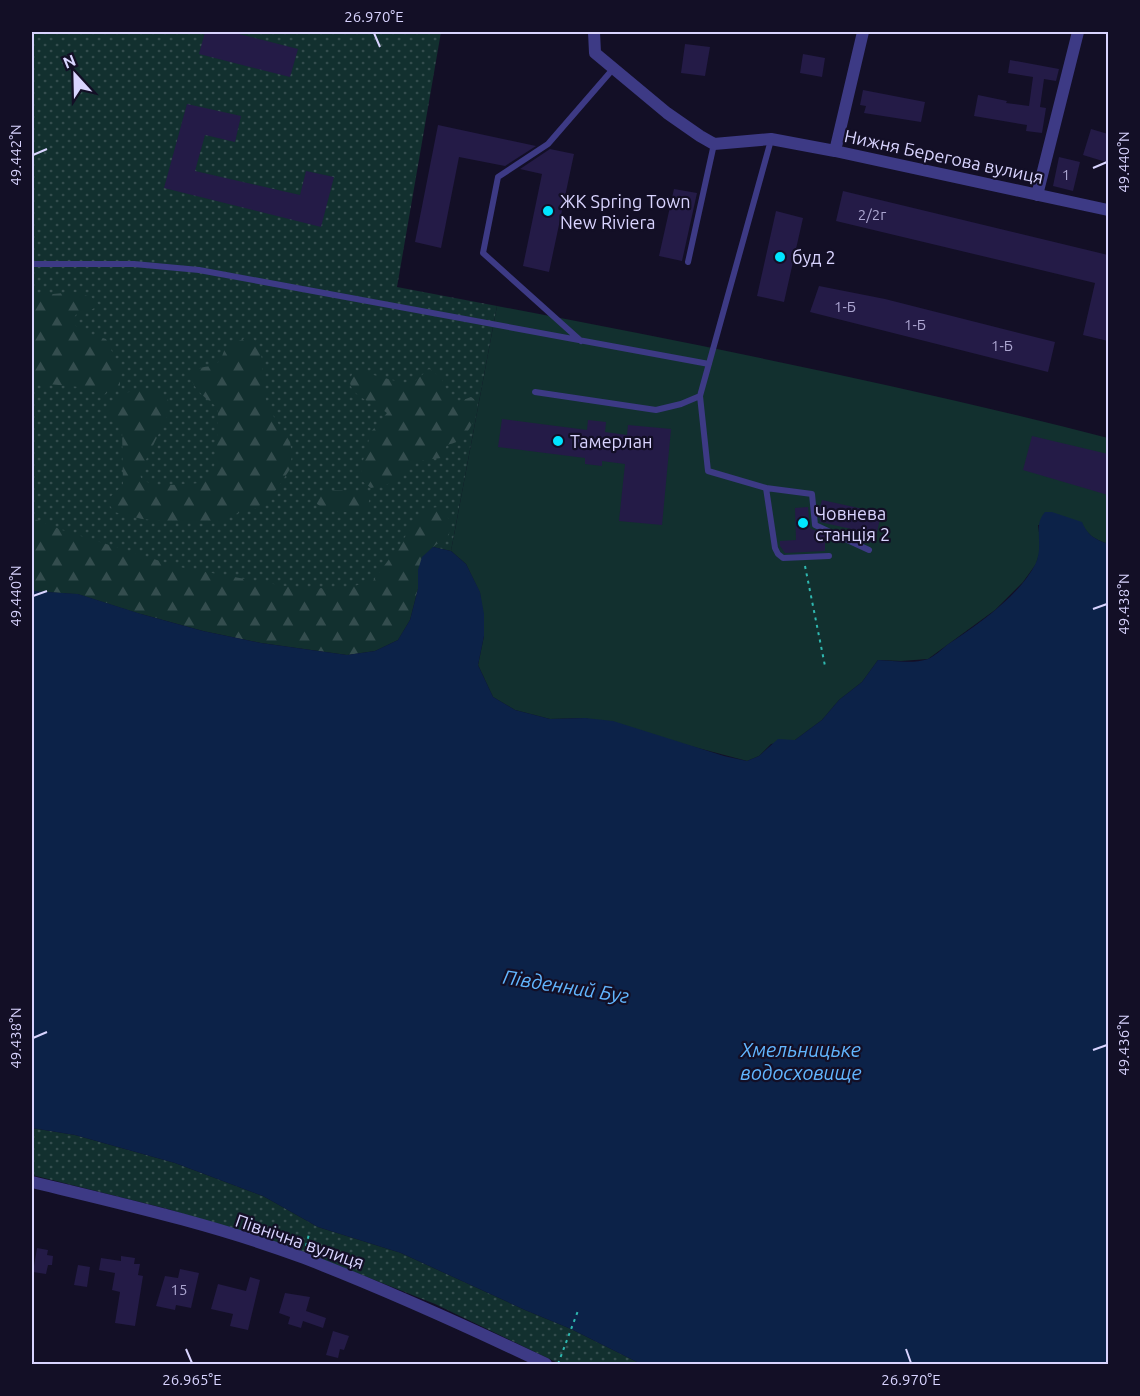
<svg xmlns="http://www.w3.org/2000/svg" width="1140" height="1396" viewBox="0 0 1140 1396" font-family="Ubuntu,sans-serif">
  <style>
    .grass { fill: url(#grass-dots) }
    .forest { fill: url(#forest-firs) }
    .park { fill: #12302f }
    .water { fill: #0c2248 }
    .building { fill: #241b47 }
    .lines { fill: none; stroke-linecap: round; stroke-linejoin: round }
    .path { stroke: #2fb8b0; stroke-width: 2; stroke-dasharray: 3 4.5; stroke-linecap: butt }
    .service { stroke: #3d3a85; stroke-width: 6 }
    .minor { stroke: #3d3a85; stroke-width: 12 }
    .ticks { fill: none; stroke: #d9d4ff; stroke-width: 2 }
    .poi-dot { fill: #00e5ff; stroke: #130f26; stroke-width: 2 }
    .labels { text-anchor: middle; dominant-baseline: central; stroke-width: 4.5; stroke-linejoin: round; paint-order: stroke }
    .number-label { font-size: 15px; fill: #aca6d1 }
    .street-label { font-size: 18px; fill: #d9d4ff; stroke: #130f26 }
    .poi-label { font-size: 18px; fill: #d9d4ff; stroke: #130f26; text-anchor: start }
    .water-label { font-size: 20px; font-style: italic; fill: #62b6ff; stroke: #130f26 }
    .neatline { fill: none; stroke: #d9d4ff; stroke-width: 2 }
    .ticks-label { font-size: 15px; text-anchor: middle; fill: #d9d4ff }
  </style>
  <defs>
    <pattern id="grass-dots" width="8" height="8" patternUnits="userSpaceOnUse" patternTransform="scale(1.5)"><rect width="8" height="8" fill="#12302f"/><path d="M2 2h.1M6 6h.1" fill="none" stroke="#344d4e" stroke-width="1.8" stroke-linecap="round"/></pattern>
    <pattern id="forest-firs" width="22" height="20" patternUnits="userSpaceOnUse" patternTransform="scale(1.5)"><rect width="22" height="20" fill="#12302f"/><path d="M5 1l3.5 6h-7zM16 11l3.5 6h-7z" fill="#344d4e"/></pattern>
  </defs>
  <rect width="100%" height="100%" fill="#130f26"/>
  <!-- grass -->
  <path class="grass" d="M32 32H441L397 287 497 306 451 551 433 547 418 589 141 614 78 594 32 591Z
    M32 1128 75 1135 175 1163 263 1196 318 1227 401 1253 525 1310 571 1329 641 1364H560L435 1304 304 1252 168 1209 32 1175Z"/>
  <!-- forest -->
  <path class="forest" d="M74 292 91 297 99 305 91 310 77 313 71 322 84 332 106 339 120 368V388L102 395 80 387 48 384 32 385V296Z
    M249 336 258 343 262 359 264 394 269 409 290 442 292 454 290 469 277 489 257 508 232 515 221 522H174L142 519 114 512 109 504V498L123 485 122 427 113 420 107 412C112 394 140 385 157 390 161 392 165 396 168 399L169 413 140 472 141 478 154 486 202 483 214 468 217 449 218 408C209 401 178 379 199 369 204 366 212 367 217 363 223 360 222 351 227 347 232 343 242 340 249 336Z
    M429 369 441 377 449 396 458 402 471 397 477 401C480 412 470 431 461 439 458 442 451 444 447 445L441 458 416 461 403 470 392 483 371 488 362 481 361 467 368 444 370 433 387 413C373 402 337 392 355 370L403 383 415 381Z
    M328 490 364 491 370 495 368 507 364 511C348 512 330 514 317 504L316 499 318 494Z
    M439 507 450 520 449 535 433 547 418 570V589L410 620 398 640 375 651 347 655 261 643 203 631 141 614 78 594 32 591V518L62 530 179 567 301 589 350 587 373 581 401 543 423 509Z"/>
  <!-- park -->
  <path class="park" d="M497 306C702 345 906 386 1108 438V544C1095 539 1088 536 1081 522L1038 525 1041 548 1036 564 1023 582 995 610 928 659 901 661 878 660 862 682 839 700 822 720 795 740 771 744 759 756 747 761 585 718 550 719 515 710 493 697 478 665 484 636 480 593 466 564 451 551Z"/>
  <!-- water -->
  <path class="water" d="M1045 512H1052L1082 522C1088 536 1095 539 1108 544V1364H641L571 1329 525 1310 401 1253 318 1227 263 1196 175 1163 75 1135 32 1128V591L78 594 141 614 203 631 261 643 347 655 375 651 398 640 410 620 418 589V570L422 557 433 547 451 551 466 564 480 592 484 614V636L478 665 493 697 515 710 550 719 585 718 613 721 724 756 747 761 759 756 778 739 795 740 822 720 839 700 862 682 878 660C893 661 914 664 928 659 935 656 942 649 947 645 977 625 1018 597 1035 565 1045 545 1032 526 1045 512Z"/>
  <!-- building -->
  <path class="building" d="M205 32H231L298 49 290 77 199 54Z
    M685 44 710 47 705 76 681 73Z
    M803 54 825 58 822 77 800 73Z
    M1010 60 1059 69 1056 81 1044 79 1040 107 1046 108 1042 133 1026 131 1027 125 974 116 978 95 1007 101 1006 103 1029 106 1033 77 1008 73Z
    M863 90 925 102 921 122 864 113 866 106 860 105Z
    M187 104 241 116 235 142 205 135 195 171 300 195 306 171 334 177 321 227 164 188Z
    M438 125 536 146 505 166 459 157 441 248 415 242Z
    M1091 129 1108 134V153L1106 162 1083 155Z
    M550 149 574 154 549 272 523 266 542 174 520 169Z
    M1059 157 1080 162 1073 191 1053 186Z
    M674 189 697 193 682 261 659 256Z
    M843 191 1108 255V341L1083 335 1095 283 836 221Z
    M776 211 803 218 784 302 757 296Z
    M819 286 885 299 1055 342 1048 372 810 312Z
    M502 419 587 430 588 420 606 422 605 432 627 435 628 425 671 429 662 525 619 521 625 464 602 461V466L585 464V458L498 447Z
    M1032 436 1108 454V495L1023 470Z
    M822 500 881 513 875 543 854 537 856 530 820 522 819 507H820Z
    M808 507 810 528 825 535V551L785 553 780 546V541L796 540 795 508Z
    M37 1248 48 1250 47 1255 53 1256 52 1265H48L46 1274 33 1272Z
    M121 1256 135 1258 134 1264H140L138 1275 143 1276 135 1326 115 1323 120 1292 112 1290 115 1273 99 1270 101 1258 121 1261Z
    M78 1265 90 1267 87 1287 74 1285Z
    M180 1269 199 1273 191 1308 176 1305 175 1310 156 1306 165 1276 178 1278Z
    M250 1277 260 1280 248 1330 230 1326 233 1314 211 1309 218 1284 246 1291Z
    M285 1293 310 1297 306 1311 326 1318 323 1328 303 1321 301 1328 288 1324 290 1317 279 1313Z
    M333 1331 349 1336 344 1350 340 1349 338 1358 326 1355Z"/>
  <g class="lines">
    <!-- path -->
    <path class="path" d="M805 566 825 666
      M306 1246 309 1234
      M558 1364 579 1308"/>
    <!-- service -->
    <path class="service" d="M771 140 700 396 708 471 766 488 775 548 778 554 783 558 829 556
      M688 262 714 144
      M32 264H134L199 270 709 364
      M581 341 483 253 498 177 548 144 613 69
      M535 392 656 410 681 404 700 396
      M766 488 812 494 815 525 869 550"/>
    <!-- minor -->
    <path class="minor" d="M594 32 595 53 667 113 700 136 714 144 771 139 835 151 1108 210
      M835 151 863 32
      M1037 195 1078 32
      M32 1182C123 1204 216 1225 304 1258 387 1290 466 1326 546 1364"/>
  </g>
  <!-- ticks -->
  <path class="ticks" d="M374 33 380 47M33 155 47 149M1093 168 1107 162M33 596 47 591M1093 609 1107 604M33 1038 47 1032M1093 1050 1107 1045M186 1349 192 1363M906 1349 911 1363"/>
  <!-- markers -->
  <g class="poi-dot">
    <circle cx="548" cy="211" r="6"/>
    <circle cx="780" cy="257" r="6"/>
    <circle cx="558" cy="441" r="6"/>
    <circle cx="803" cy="523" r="6"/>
  </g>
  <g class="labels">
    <!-- number labels -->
    <g class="number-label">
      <text x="1066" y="174">1</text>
      <text x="872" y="214">2/2г</text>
      <text x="845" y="306">1-Б</text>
      <text x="915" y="324">1-Б</text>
      <text x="1002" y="345">1-Б</text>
      <text x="179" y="1289">15</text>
    </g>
    <!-- street labels -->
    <g class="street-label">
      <text transform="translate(944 156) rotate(12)">Нижня Берегова вулиця</text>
      <text transform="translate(300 1241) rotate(19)">Північна вулиця</text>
    </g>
    <!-- poi labels -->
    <g class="poi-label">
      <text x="560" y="201">ЖК Spring Town<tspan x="560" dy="21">New Riviera</tspan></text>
      <text x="792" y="257">буд 2</text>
      <text x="570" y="441">Тамерлан</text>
      <text x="815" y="513">Човнева<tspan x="815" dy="21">станція 2</tspan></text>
    </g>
    <!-- water labels -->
    <g class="water-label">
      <text transform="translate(566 986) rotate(9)">Південний Буг</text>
      <text x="801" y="1049">Хмельницьке<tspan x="801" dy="23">водосховище</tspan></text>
    </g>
  </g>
  <!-- border -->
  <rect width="1140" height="1396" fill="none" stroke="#130f26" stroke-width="66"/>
  <!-- north arrow -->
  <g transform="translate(75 75) rotate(338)" stroke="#130f26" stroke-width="4.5" paint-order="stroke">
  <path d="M0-4.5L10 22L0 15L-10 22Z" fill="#d9d4ff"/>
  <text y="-9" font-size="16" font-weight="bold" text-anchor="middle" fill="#d9d4ff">N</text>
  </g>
  <rect x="33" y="33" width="1074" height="1330" class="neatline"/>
  <g class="ticks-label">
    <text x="374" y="22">26.970°E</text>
    <text transform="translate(16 155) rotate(-90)" y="5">49.442°N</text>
    <text transform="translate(1124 162) rotate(-90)" y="5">49.440°N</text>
    <text transform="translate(16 596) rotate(-90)" y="5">49.440°N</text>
    <text transform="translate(1124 604) rotate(-90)" y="5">49.438°N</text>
    <text transform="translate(16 1038) rotate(-90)" y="5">49.438°N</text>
    <text transform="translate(1124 1045) rotate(-90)" y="5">49.436°N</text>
    <text x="192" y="1385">26.965°E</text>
    <text x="911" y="1385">26.970°E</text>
  </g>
</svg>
